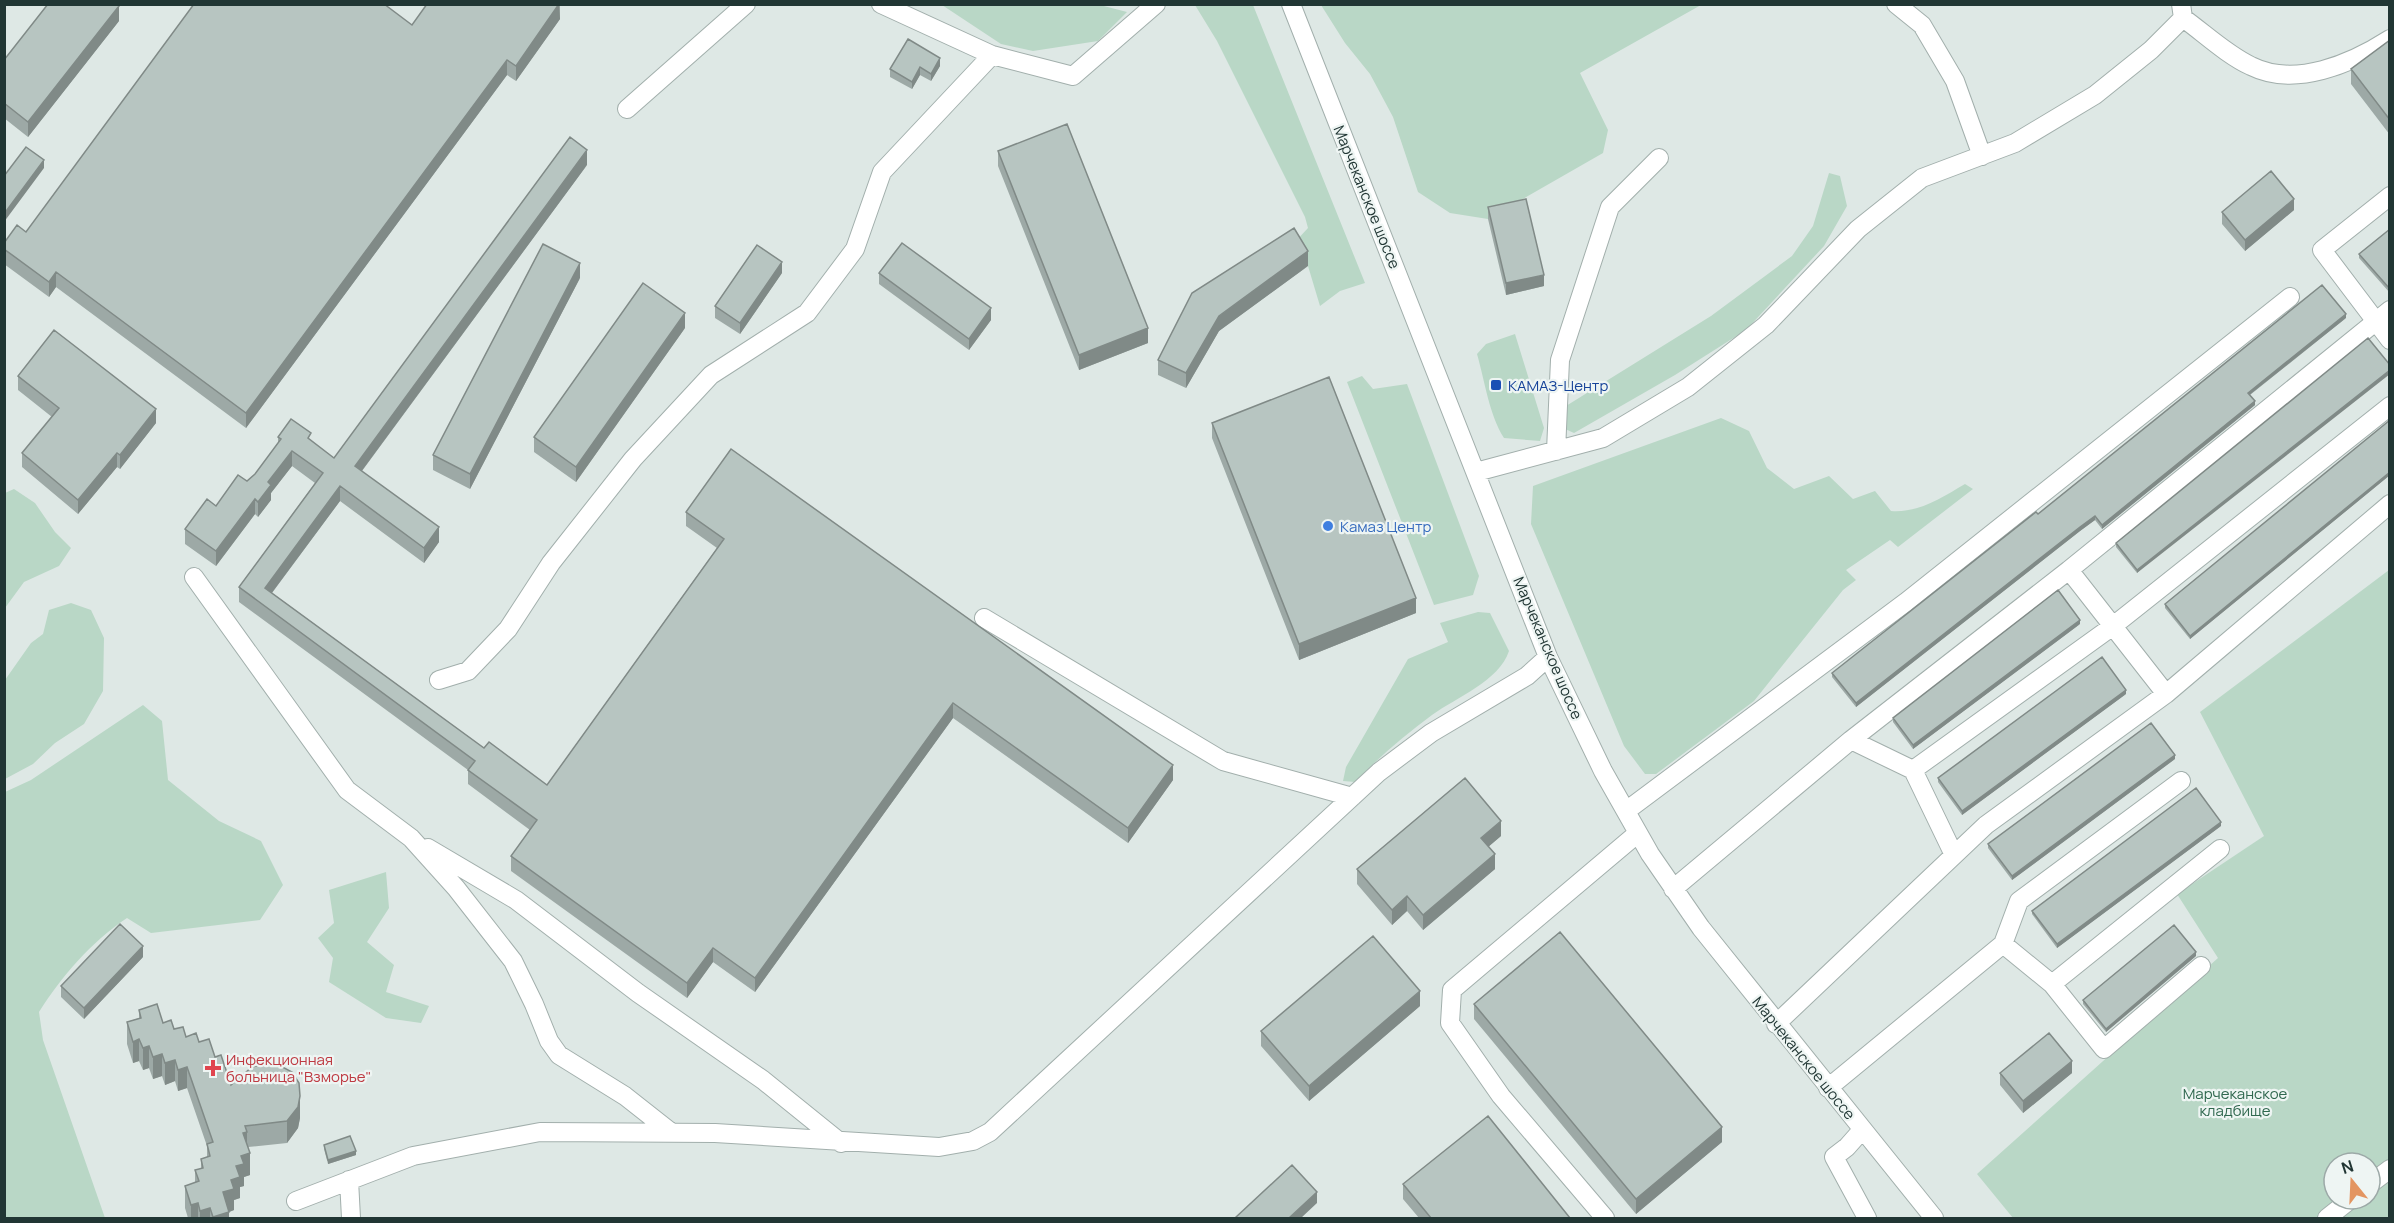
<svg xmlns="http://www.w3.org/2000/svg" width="2394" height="1223" viewBox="0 0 2394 1223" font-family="Manrope,sans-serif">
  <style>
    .green { fill: #b9d7c6; fill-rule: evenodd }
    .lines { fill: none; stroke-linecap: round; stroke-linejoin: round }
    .minor-casing { stroke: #a2afac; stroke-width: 20 }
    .minor { stroke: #fff; stroke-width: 18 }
    .wall { fill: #9da9a6 }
    .shaded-wall { fill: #808a87 }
    .building { fill: #b7c5c1; stroke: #808a87; stroke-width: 1.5 }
    .transit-dot { fill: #1a4fb4; stroke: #eef5f3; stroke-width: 2 }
    .shop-dot { fill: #3f7fe0; stroke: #eef5f3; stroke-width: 2 }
    .health-dot { fill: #e0444e; stroke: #eef5f3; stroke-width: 2 }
    .labels { text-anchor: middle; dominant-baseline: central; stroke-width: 4.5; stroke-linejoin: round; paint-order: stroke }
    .street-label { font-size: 15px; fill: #213634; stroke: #eef5f3 }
    .transit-label { font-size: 15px; fill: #164399; stroke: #eef5f3; text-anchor: start }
    .shop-label { font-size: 15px; fill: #366cbe; stroke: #eef5f3; text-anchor: start }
    .health-label { font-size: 15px; fill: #be3a42; stroke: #eef5f3; text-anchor: start }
    .park-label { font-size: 15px; fill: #30684f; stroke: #eef5f3 }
  </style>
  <rect width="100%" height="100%" fill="#dee8e5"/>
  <!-- green -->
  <path class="green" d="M1100 5 1127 12 1098 41 1033 51 1001 44 942 5Z
    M1195 5H1253L1365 283 1340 291 1320 306 1308 266 1294 243 1308 228 1305 217 1217 41Z
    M1321 5H1701L1580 73 1608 130 1603 153 1488 219 1450 213 1418 192 1393 117 1370 74 1345 43Z
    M1829 173 1840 176 1847 206 1824 246 1746 330 1675 375 1574 433 1563 428 1566 406 1711 316 1792 256 1813 226Z
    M1515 334 1544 428 1540 441 1504 438C1489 414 1485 382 1477 354L1486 344Z
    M1362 376 1373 389 1407 384 1479 576 1473 595 1434 605 1347 382Z
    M1721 418 1749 431 1767 468 1794 489 1829 476 1853 499 1875 491 1891 511C1919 513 1941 498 1965 484L1973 489 1898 547 1890 540 1846 570 1856 580 1843 590 1754 701 1656 774H1645L1624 746 1531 524 1533 486Z
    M14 489 35 503 55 532 71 548 59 566 24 582 5 608V493Z
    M2389 570V1218H2013L1977 1174 2218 958 2177 894 2264 836 2200 712ZM2334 1163H2370V1199H2334Z
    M71 603 91 610 104 638 103 691 84 724 55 743 33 764 5 779V680L31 643 43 634 49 610Z
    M1478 612 1490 613 1509 651C1499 681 1457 697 1432 715 1405 735 1378 758 1355 782L1343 781 1346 767 1408 659 1448 642 1440 623Z
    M143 705 162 721 168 780 219 821 261 841 283 885 260 920 151 933 127 918C91 942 62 976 39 1012L43 1040 105 1218H5V792L31 780Z
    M386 872 389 908 367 942 394 965 386 992 429 1006 421 1023 386 1018 329 982 333 958 318 938 334 923 329 890Z"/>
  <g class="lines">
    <!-- minor casing -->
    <g class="minor-casing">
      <path id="minor" d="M881 4 992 55 1073 76 1156 4
        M1291 4 1548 657 1603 771 1650 854 1701 928 1934 1218
        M1896 4 1922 25 1955 81 1982 156
        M2183 18C2204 33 2227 55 2251 66 2295 88 2351 64 2390 39
        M627 109 746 4
        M2390 196 2322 250 2390 340
        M1556 451 1560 360 1610 207 1659 158
        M1476 472 1603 438 1688 387 1766 325 1858 229 1922 178 2015 143 2095 95 2151 50 2183 18 2181 4
        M194 577 347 790 411 838 456 888 513 961 534 1004 549 1041 559 1055 625 1096 672 1133
        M984 618 1223 761 1352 797
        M439 680 468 671 508 629 551 563 633 459 711 375 807 313 855 249 882 172 992 55
        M2166 694 2069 570 2390 310
        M1851 740 2069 570
        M1913 770 1954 855
        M1626 811 1906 602 2290 297
        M428 848 516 900 638 993 763 1080 841 1143
        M1673 889 1851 740 1913 770 2113 626 2390 406
        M2003 944 2019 901 2181 781
        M2052 984 2104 1049 2201 966
        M1776 1024 1986 825 2166 694 2390 504
        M1828 1088 2003 944 2052 984 2220 849
        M1862 1130 1847 1147 1834 1157 1867 1218
        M349 1180 351 1218
        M2370 1184 2390 1169
        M296 1201 413 1156 540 1132 715 1133 939 1147 973 1141 990 1132 1379 772 1431 733 1527 676 1548 657
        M1605 1218 1501 1096 1450 1023 1452 990 1638 833
        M2327 1218 2351 1199"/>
    </g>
    <!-- minor -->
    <use href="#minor" class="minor"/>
  </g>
  <!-- wall -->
  <path class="wall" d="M560 4V19L516 81 507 75 246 428 56 287 49 297 4 264V243L412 25Z
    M119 21 28 137 4 118V60Z
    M2390 40V135L2351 84V69Z
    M940 66 931 81 920 75 912 89 890 77V69Z
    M998 151 1148 343 1079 370 998 166Z
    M587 165 362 471 439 542 424 563 340 501 272 593 484 748 547 785 717 548 686 526V512L1173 780 1128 843 953 718 755 992 713 962 687 998 511 871V856L530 830 468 784V770L239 602V587L315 483 292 466 271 493V500L258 517 255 514 216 566 185 544V529L216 506 255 474 278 443V437L311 441 334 458Z
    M1488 207 1544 286 1506 295 1488 219Z
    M2294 210 2245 251 2222 224V212Z
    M2390 229V293L2359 258V254Z
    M1308 266 1219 331 1186 388 1158 375V360Z
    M782 273 740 334 715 318V306Z
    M879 273 991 320 969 350 879 284Z
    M580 278 470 489 433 470V455Z
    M2346 318 2250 395 2255 405 2102 529 2095 520 2080 531 1856 707 1832 677V673L2038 514Z
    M685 328 576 482 534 452V437Z
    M2368 338 2137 573 2116 547V543Z
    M18 376 156 423 120 469 117 467 78 514 22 467V453L52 417 18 390Z
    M2390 420V475L2190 639 2165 608V604Z
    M1212 423 1416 613 1299 660 1212 438Z
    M2080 624 1913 749 1893 722V718Z
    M2126 694 1962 815 1938 782V778Z
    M2175 759 2012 880 1988 848V844Z
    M2221 826 2057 948 2032 914V911Z
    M1501 836 1488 847 1495 869 1423 930 1407 911 1392 925 1357 884V869Z
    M2196 956 2106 1032 2083 1004V1000Z
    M143 957 84 1019 61 997V986Z
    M1474 1004 1722 1142 1636 1214 1474 1019Z
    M1420 1006 1309 1101 1261 1046V1031Z
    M139 1010 186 1037 199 1042 215 1057 231 1085 300 1118 298 1128 287 1143 248 1147 250 1175 244 1177V1186L240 1187V1198L234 1200V1210L229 1212V1218H188L185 1208V1186L195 1183V1170L201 1169V1159L207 1157V1146L187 1088 178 1091 175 1081 165 1085 162 1076 153 1079 149 1068 143 1070 139 1061 133 1063 127 1044V1022L139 1018Z
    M2000 1073H2072L2023 1113 2000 1085Z
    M324 1145 356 1155 328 1164 324 1149Z
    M1403 1184 1570 1218H1419L1403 1199Z"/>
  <!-- shaded-wall -->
  <path class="shaded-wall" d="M559 4 560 19 516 81V66Z
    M119 6V21L28 137V122Z
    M940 58V66L931 81V74Z
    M507 60V75L246 428V413Z
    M920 67V75L912 89V82Z
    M587 150V165L355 480V466Z
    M44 160V168L4 222V214Z
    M2294 199V210L2245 251V240Z
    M1308 251V266L1219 331 1186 388V373L1219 316Z
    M782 262V273L740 334V323Z
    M580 263V278L470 489V474Z
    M56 272V287L49 297V282Z
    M1544 275V286L1506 295V283Z
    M991 308V320L969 350V339Z
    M685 313V328L576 482V467Z
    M2346 314V318L2248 396V393Z
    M1148 328V343L1079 370V355Z
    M2390 370V374L2137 573V570Z
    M2255 401V405L2102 529V525Z
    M156 409V423L120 469V455Z
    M292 451V466L271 493V500L258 517V502L268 482Z
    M117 453V467L78 514V500Z
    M2390 472V475L2190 639V636Z
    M340 486V501L265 602V588Z
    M255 499V514L216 566V551Z
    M2095 516V520L2080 531 1856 707V703L2080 527Z
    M439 527V542L424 563V548Z
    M1416 598V613L1299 660V644Z
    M2080 620V624L1913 749V745Z
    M2126 690V694L1962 815V811Z
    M953 703V718L755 992V978Z
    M2175 755V759L2012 880V876Z
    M1173 765V780L1128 843V828Z
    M1501 821V836L1481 853V838Z
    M2221 822V826L2057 948V944Z
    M1495 854V869L1423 930V915Z
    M1407 896V911L1392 925V910Z
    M143 946V957L84 1019V1008Z
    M713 948V962L687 998V983Z
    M2196 952V956L2106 1032V1029Z
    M1420 991V1006L1309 1101V1086Z
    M139 1039V1061L133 1063V1042Z
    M149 1046V1068L143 1070V1048Z
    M162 1054V1076L153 1079V1057Z
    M175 1060V1081L165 1085V1063Z
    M2072 1061V1073L2023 1113V1101Z
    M187 1067V1088L178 1091V1070Z
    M300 1096V1118L298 1128 287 1143V1121Z
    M1722 1127V1142L1636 1214V1199Z
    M247 1132V1153L243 1133Z
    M356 1151V1155L328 1164V1160Z
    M250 1153V1175L244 1177V1186L240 1187V1198L234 1200V1210L229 1212V1218H213L223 1192 231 1180 241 1156Z
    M1317 1192V1203L1301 1218H1289Z
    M198 1203V1218H191V1205Z
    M210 1208V1218H200V1211Z"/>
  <!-- building -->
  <path class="building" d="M48 4H117L119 6 28 122 4 103V60Z
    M194 4H384L412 25 427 4H559L516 66 507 60 246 413 56 272 49 282 4 249V243L17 225 26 232Z
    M908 39 940 58 931 74 920 67 912 82 890 69Z
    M2390 40V120L2351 69Z
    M1067 124 1148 328 1079 355 998 151Z
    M570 137 587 150 355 466 439 527 424 548 340 486 265 588 484 748 489 742 547 785 724 539 686 512 731 449 1173 765 1128 828 953 703 755 978 713 948 687 983 511 856 537 820 468 770 475 761 239 587 323 473 292 451 268 482 271 485 258 502 255 499 216 551 185 529 207 499 216 506 238 475 247 481 255 474 281 439 278 437 291 419 311 433 308 438 334 458Z
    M26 147 44 160 4 214V176Z
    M2271 171 2294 199 2245 240 2222 212Z
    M1526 199 1544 275 1506 283 1488 207Z
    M1294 228 1308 251 1219 316 1186 373 1158 360 1192 293Z
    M2390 229V289L2359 254Z
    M902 243 991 308 969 339 879 273Z
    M543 244 580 263 470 474 433 455Z
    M757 245 782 262 740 323 715 306Z
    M643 283 685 313 576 467 534 437Z
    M2322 285 2346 314 2248 393 2255 401 2102 525 2095 516 2080 527 1856 703 1832 673 2036 512 2038 514Z
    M54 330 156 409 120 455 117 453 78 500 22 453 59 408 18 376Z
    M2368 338 2390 365V370L2137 570 2116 543Z
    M1329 377 1416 598 1299 644 1212 423Z
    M2390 420V472L2190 636 2165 604Z
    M2058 590 2080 620 1913 745 1893 718Z
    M2102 657 2126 690 1962 811 1938 778Z
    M2151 723 2175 755 2012 876 1988 844Z
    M1465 778 1501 821 1481 838 1495 854 1423 915 1407 896 1392 910 1357 869Z
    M2196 788 2221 822 2057 944 2032 911Z
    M120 924 143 946 84 1008 61 986Z
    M2174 925 2196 952 2106 1029 2083 1000Z
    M1560 932 1722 1127 1636 1199 1474 1004Z
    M1373 936 1420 991 1309 1086 1261 1031Z
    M157 1004 163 1023 171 1020 174 1029 183 1027 186 1037 196 1033 199 1042 209 1039 215 1057 221 1055 231 1085 252 1067 273 1062 292 1072 299 1083 300 1096 298 1107 287 1121 245 1126 247 1132 243 1133 250 1153 241 1156 244 1164 236 1166 240 1177 231 1180 234 1189 223 1192 229 1212 213 1217 210 1208 200 1211 198 1203 191 1205 185 1186 199 1181 195 1170 203 1168 201 1159 210 1156 207 1144 213 1142 187 1067 178 1070 175 1060 165 1063 162 1054 153 1057 149 1046 143 1048 139 1039 133 1042 127 1022 141 1018 139 1010Z
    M2049 1033 2072 1061 2023 1101 2000 1073Z
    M1488 1116 1570 1218H1431L1403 1184Z
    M350 1136 356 1151 328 1160 324 1145Z
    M1292 1165 1317 1192 1289 1218H1235Z"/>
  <!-- markers -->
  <rect class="transit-dot" x="1490" y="379" width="12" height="12" rx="3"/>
  <circle class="shop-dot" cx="1328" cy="526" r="6"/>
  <path class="health-dot" d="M210 1059h6v6h6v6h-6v6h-6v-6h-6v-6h6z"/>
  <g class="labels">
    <!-- street labels -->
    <g class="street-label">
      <text transform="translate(1367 197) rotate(68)">Марчеканское шоссе</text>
      <text transform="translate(1548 648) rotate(67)">Марчеканское шоссе</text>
      <text transform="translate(1804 1058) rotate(51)">Марчеканское шоссе</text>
    </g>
    <!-- transit labels -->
    <g class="transit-label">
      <text x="1508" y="385">КАМАЗ-Центр</text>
    </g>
    <!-- shop labels -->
    <g class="shop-label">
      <text x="1340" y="526">Камаз Центр</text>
    </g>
    <!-- health labels -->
    <g class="health-label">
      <text x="226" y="1059">Инфекционная<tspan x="226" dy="17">больница "Взморье"</tspan></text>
    </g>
    <!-- park labels -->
    <g class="park-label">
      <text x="2235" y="1093">Марчеканское<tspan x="2235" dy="17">кладбище</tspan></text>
    </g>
  </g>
  <!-- border -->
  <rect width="2394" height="1223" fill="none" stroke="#213634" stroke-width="12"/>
  <!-- north arrow -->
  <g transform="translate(2352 1181) rotate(342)"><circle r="28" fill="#eef5f3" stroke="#9ca9a7" stroke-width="1.5"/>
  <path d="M0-4.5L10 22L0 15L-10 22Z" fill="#e39561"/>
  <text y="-9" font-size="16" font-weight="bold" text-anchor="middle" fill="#213634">N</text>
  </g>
</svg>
